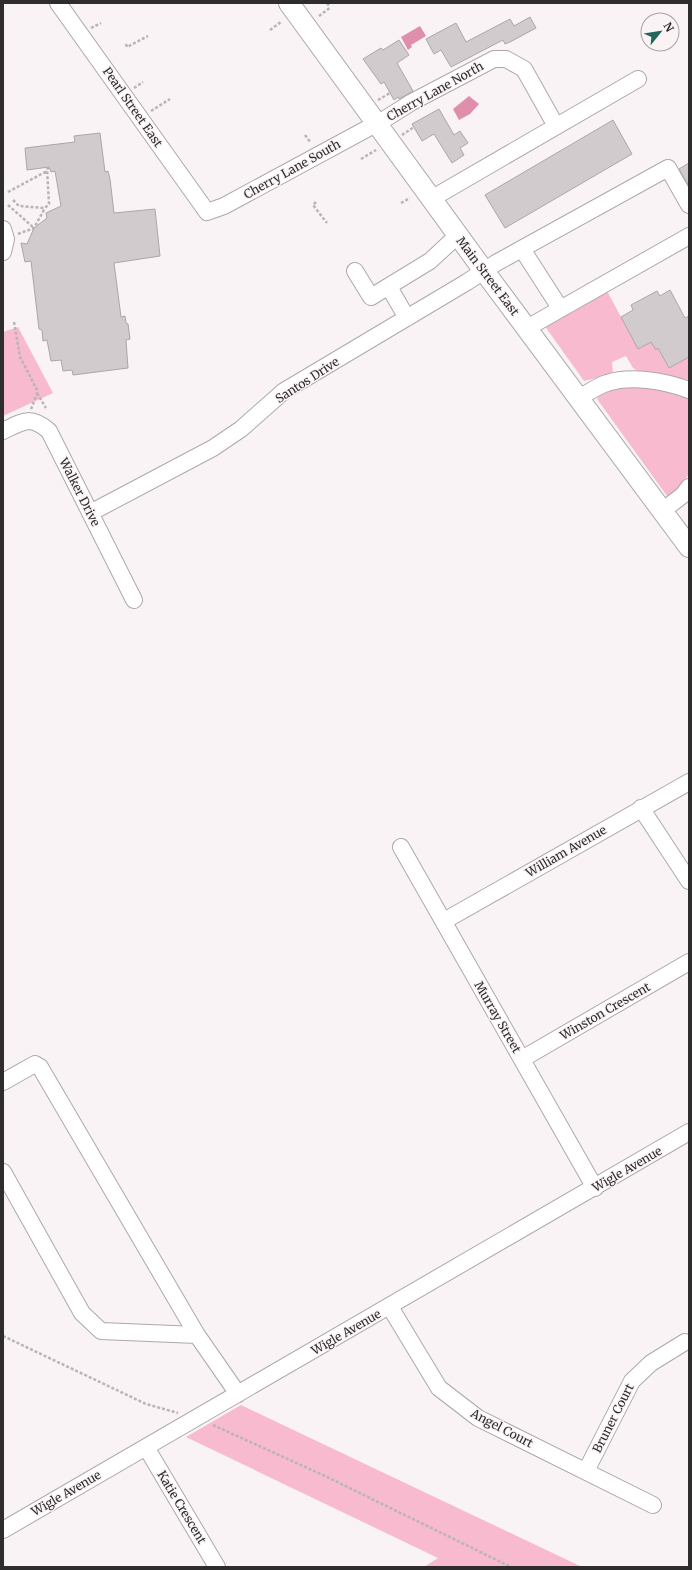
<svg xmlns="http://www.w3.org/2000/svg" width="692" height="1570" viewBox="0 0 692 1570" font-family="Merriweather,serif">
  <style>
    .green { fill: #f7bace }
    .water { fill: #df8fab }
    .building { fill: #d2cbcd; stroke: #aca6a8 }
    .lines { fill: none; stroke-linecap: round; stroke-linejoin: round }
    .minor-casing { stroke: #aea8a9; stroke-width: 18 }
    .major-casing { stroke: #aea8a9; stroke-width: 22 }
    .path { stroke: #b9b4b5; stroke-width: 2.5; stroke-dasharray: 3 2; stroke-linecap: butt }
    .minor { stroke: #fff; stroke-width: 16 }
    .major { stroke: #fff; stroke-width: 20 }
    .labels { text-anchor: middle; dominant-baseline: central; stroke-width: 3; stroke-linejoin: round; paint-order: stroke }
    .street-label { font-size: 12px; fill: #2f2c2d; stroke: #faf3f5 }
  </style>
  <rect width="100%" height="100%" fill="#faf3f5"/>
  <!-- green -->
  <path class="green" d="M606 289 638 349 651 342 656 350 658 348 669 368 689 357V380L638 371 633 368 626 356 612 362 613 374 584 381 544 325Z
    M18 327 53 393 3 416V332Z
    M619 387H648L689 396V474L679 488 667 496 597 399 599 396Z
    M241 1405 582 1567H424L438 1558 186 1437Z"/>
  <!-- water -->
  <path class="water" d="M420 26 426 36 411 45 412 47 408 50 401 37Z
    M469 96 479 104 470 114 459 120 453 109Z"/>
  <!-- building -->
  <path class="building" d="M530 17 536 28 510 42 505 44 503 40 451 67 441 50 434 54 426 39 456 23 466 42 510 19 514 26Z
    M399 40 409 55 397 63 413 91 399 99 398 97 394 100 384 82 381 84 363 59 381 48 383 50Z
    M439 109 454 135 460 131 468 143 460 148 464 155 452 163 434 134 422 141 412 124Z
    M613 120 632 154 505 228 485 195Z
    M100 133 105 172 108 171 110 179 114 213 155 209 160 256 114 263 121 317 125 316 126 323 128 324 130 339 126 340 128 368 73 375 72 370 63 371 61 360 51 361 47 340 43 341 42 330 39 329 31 261 25 262 21 243 27 244 34 228 47 218 46 213 61 206 55 171 51 172 49 167 27 170 25 148 75 142 74 136Z
    M689 163V186L679 169Z
    M670 290 685 318 689 316V357L669 368 658 348 656 350 651 342 638 349 621 317 633 310 631 305 657 291 660 296Z"/>
  <g class="lines">
    <!-- minor casing -->
    <g class="minor-casing">
      <path id="minor" d="M58 3 207 212 224 206 385 119 412 102 494 59H506L524 69 556 126
        M431 199 638 79
        M3 229 6 239 3 252
        M522 249 560 308
        M355 271 371 297 430 261 458 235
        M389 287 407 318
        M527 328 689 236
        M579 398C588 393 597 386 607 383 631 375 665 381 689 390
        M3 431C23 421 30 415 49 431L134 600
        M662 511 683 495 689 487
        M90 513 213 448 241 429 284 391 467 282 496 263 668 168 689 205
        M641 808 689 881
        M401 847 595 1188
        M444 921 689 782
        M522 1059 689 962
        M3 1082 35 1064 40 1067 197 1335 238 1394
        M3 1172 82 1313 101 1331 197 1335
        M390 1307 439 1388 478 1418 653 1505
        M146 1447 217 1567
        M586 1471 632 1381 651 1363 685 1342
        M3 1530 689 1132"/>
    </g>
    <!-- major casing -->
    <g class="major-casing">
      <path id="major" d="M289 3 484 271 689 547"/>
    </g>
    <!-- path -->
    <path class="path" d="M327 3 330 7
      M319 16 331 7
      M91 28 101 23
      M270 30 281 22
      M126 44 127 47 148 36
      M134 88 143 82
      M378 100 390 93
      M151 111 170 99
      M305 135 311 143
      M402 135 414 127
      M361 159 376 150
      M8 192 47 171
      M13 200 19 206 45 208 49 204 47 169 49 168
      M316 202 313 205 327 223
      M401 203 410 198
      M8 205 34 228
      M18 234 34 228 45 208
      M14 322 20 357 37 390V394L31 409
      M37 393 46 408
      M3 1336 146 1404 178 1413
      M213 1425 325 1476 511 1567"/>
    <!-- minor -->
    <use href="#minor" class="minor"/>
    <!-- major -->
    <use href="#major" class="major"/>
  </g>
  <g class="labels">
    <!-- street labels -->
    <g class="street-label">
      <text transform="translate(435 91) rotate(-29)">Cherry Lane North</text>
      <text transform="translate(133 107) rotate(55)">Pearl Street East</text>
      <text transform="translate(292 169) rotate(-29)">Cherry Lane South</text>
      <text transform="translate(488 276) rotate(53)">Main Street East</text>
      <text transform="translate(307 380) rotate(-33)">Santos Drive</text>
      <text transform="translate(80 492) rotate(63)">Walker Drive</text>
      <text transform="translate(566 851) rotate(-30)">William Avenue</text>
      <text transform="translate(605 1011) rotate(-30)">Winston Crescent</text>
      <text transform="translate(498 1017) rotate(60)">Murray Street</text>
      <text transform="translate(627 1169) rotate(-30)">Wigle Avenue</text>
      <text transform="translate(346 1332) rotate(-30)">Wigle Avenue</text>
      <text transform="translate(613 1418) rotate(-63)">Bruner Court</text>
      <text transform="translate(502 1428) rotate(28)">Angel Court</text>
      <text transform="translate(66 1493) rotate(-30)">Wigle Avenue</text>
      <text transform="translate(182 1507) rotate(59)">Katie Crescent</text>
    </g>
  </g>
  <!-- border -->
  <rect width="692" height="1570" fill="none" stroke="#2f2c2d" stroke-width="8"/>
  <!-- north arrow -->
  <g transform="translate(660 32) rotate(60)"><circle r="19" fill="#faf3f5" stroke="#a9a3a5"/>
  <path d="M0-3L7 15L0 10L-7 15Z" fill="#23675a"/>
  <text y="-6" font-size="11" font-weight="bold" text-anchor="middle" fill="#2f2c2d">N</text>
  </g>
</svg>
